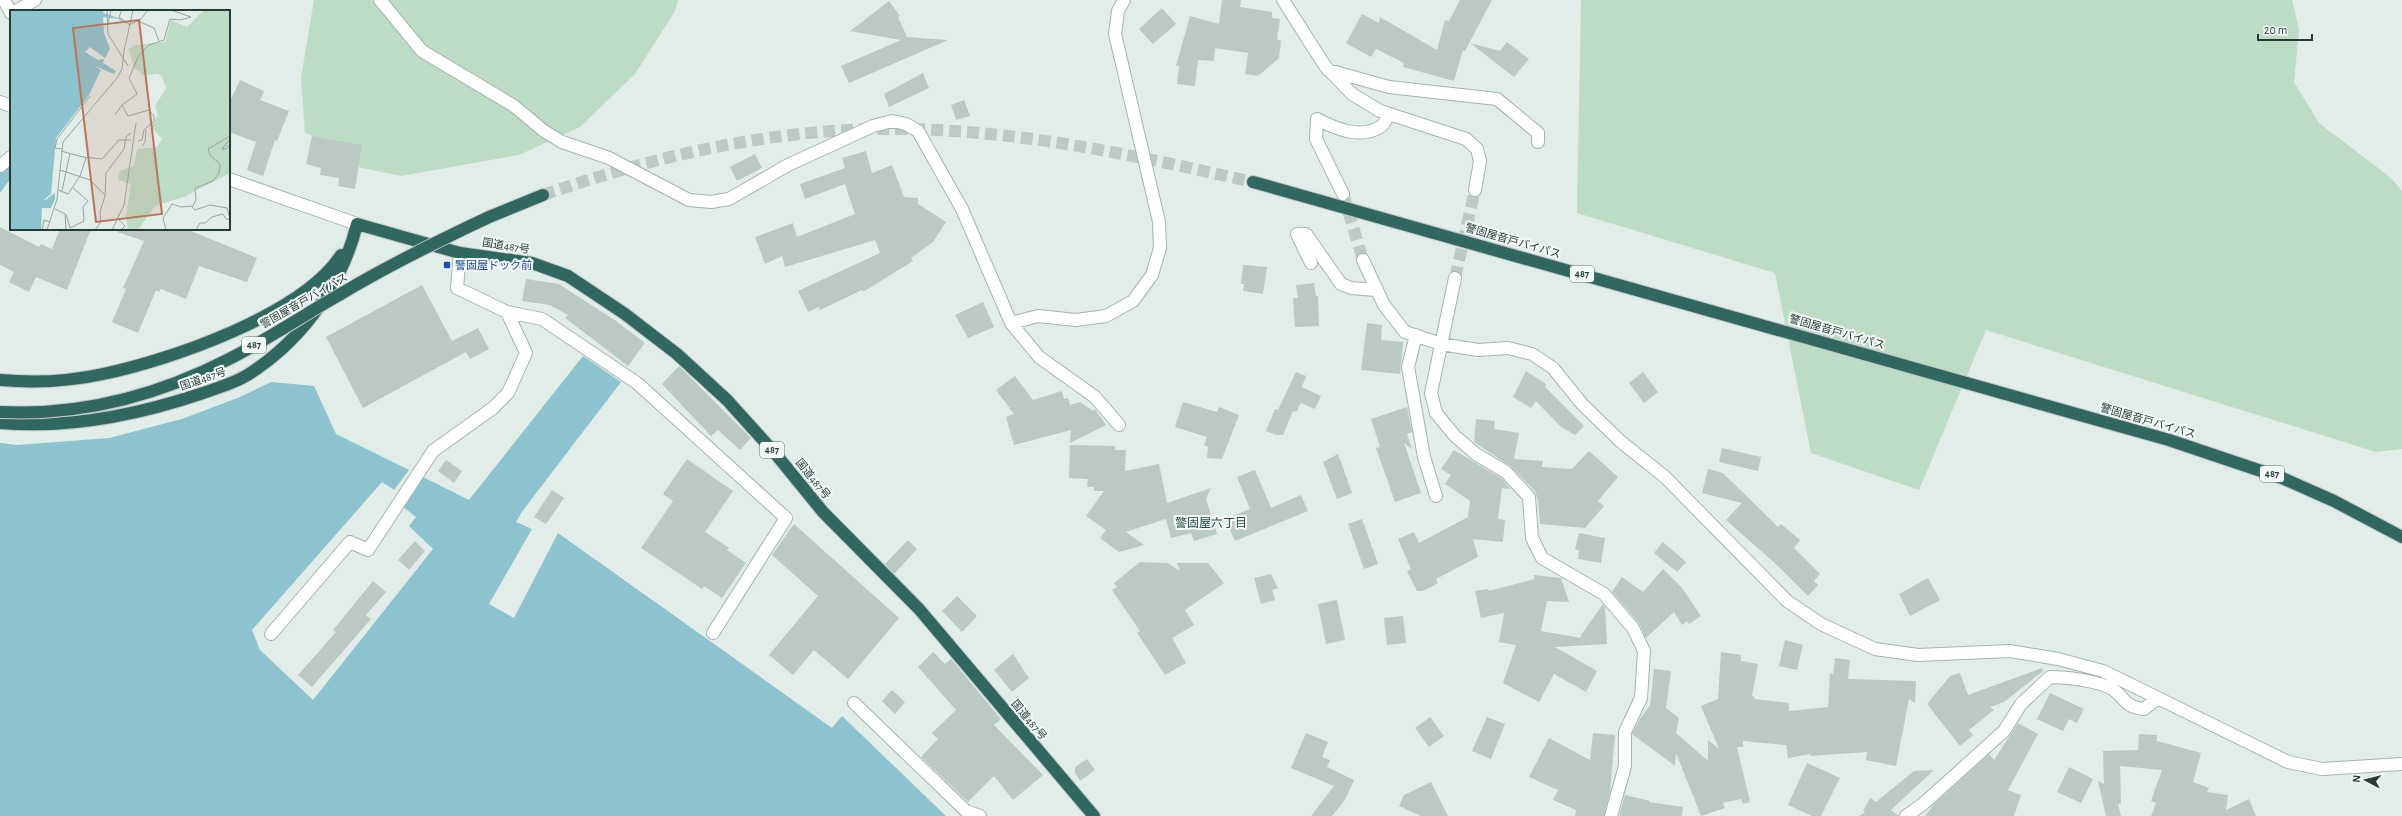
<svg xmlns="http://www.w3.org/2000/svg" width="2402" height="816" viewBox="0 0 2402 816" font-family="'Alegreya Sans','Noto Sans JP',sans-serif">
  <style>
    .green { fill: #bcdcc6 }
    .water { fill: #8dc2cf }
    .building { fill: #bbc9c4 }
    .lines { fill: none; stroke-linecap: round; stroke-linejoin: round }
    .minor-tunnel { stroke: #bcc9c5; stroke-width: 12; stroke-dasharray: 12 6; stroke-linecap: butt }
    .highway-tunnel { stroke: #bcc9c5; stroke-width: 12; stroke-dasharray: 12 6; stroke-linecap: butt }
    .minor-casing { stroke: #a5b4af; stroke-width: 14 }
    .highway-casing { stroke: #c1c8c7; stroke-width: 14 }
    .minor { stroke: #fff; stroke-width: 12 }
    .highway { stroke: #30675e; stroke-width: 12 }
    .highway-bridge-casing { stroke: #c1c8c7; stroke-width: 14; stroke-linecap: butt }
    .highway-bridge { stroke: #30675e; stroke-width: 12 }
    .transit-dot { fill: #1a4fb4; stroke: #f3f8f6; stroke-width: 1.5 }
    .labels { text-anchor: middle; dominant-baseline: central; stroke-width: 4; stroke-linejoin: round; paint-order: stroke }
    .shield { fill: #f3f8f6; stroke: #617470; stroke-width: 1 }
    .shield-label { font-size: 10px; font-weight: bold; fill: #233c37 }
    .street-label { font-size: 11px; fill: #233c37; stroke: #f3f8f6 }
    .transit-label { font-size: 11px; fill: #164399; stroke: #f3f8f6; text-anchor: start }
    .neighbourhood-label { font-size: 12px; fill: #204e44; stroke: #f3f8f6 }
    .inset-river { fill: none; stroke: #8dc2cf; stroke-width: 2 }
    .inset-road { fill: none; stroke: #96a6a1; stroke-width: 1 }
    .view { fill: #ba7556; fill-opacity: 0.15; stroke: #ba7556; stroke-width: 2 }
    .inset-edge { fill: none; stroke: #233c37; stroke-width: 2 }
  </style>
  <rect width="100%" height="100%" fill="#e2ece8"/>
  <!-- green -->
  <path class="green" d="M314 0H678L675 11 635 74 580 127 519 155 401 176 335 162 310 134 305 133 301 78Z
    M1581 0H2292L2299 30 2294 82 2319 123 2391 178 2402 191V449L2376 452 1986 330 1919 490 1811 453 1775 273 1577 213Z"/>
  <!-- water -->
  <path class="water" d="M11 160V178L0 193V172Z
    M583 356 621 382 521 513 516 522 532 529 489 604 514 618 558 533 832 728 842 716 946 816H0V443L17 445 109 438 182 419 240 397 271 382 314 386 336 434 409 470 394 490 382 482 252 630 260 650 313 700 433 549 409 526 416 517 402 506 423 477 469 500Z"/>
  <!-- building -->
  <path class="building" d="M1222 0H1241L1240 7 1272 12V18L1280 19 1277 39 1281 41 1279 58 1258 76 1245 74 1248 53 1215 48 1214 61 1198 60 1195 86 1177 84 1179 66H1176L1190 16 1219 24Z
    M1460 0H1492L1465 51 1463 50 1454 81 1403 67 1404 63 1376 49 1371 57 1346 43 1362 14 1379 23 1380 17 1437 50 1445 20 1449 21Z
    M889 1 900 16 898 17 907 37 948 40 849 83 841 66 901 40 850 31Z
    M1162 8 1176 24 1153 44 1139 29Z
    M1507 42 1529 59 1514 77 1470 43 1500 51Z
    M923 73 929 88 889 107 884 94Z
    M240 80 264 91 260 100 289 111 277 141 275 140 263 176 247 170 256 142 229 132V103Z
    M964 100 970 116 956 120 951 105Z
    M312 136 362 145 355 189 338 186 339 178 320 175 321 168 306 164Z
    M866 151 872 173 892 165 904 197 918 198V204L946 222 933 242 911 258 913 261 863 292 862 290 820 310 819 307 808 312 798 291 880 253 875 240 785 267 782 256 765 264 755 237 793 223 797 237 855 214 845 184 805 199 800 184 845 168 842 158Z
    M755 154 762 168 737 181 730 167Z
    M0 227 39 247 41 244 52 249 60 229H91L67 290 36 277 29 292 9 282 14 272 0 265Z
    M118 229H186L257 258 247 282 199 266 186 299 161 289 159 292 156 290 138 333 112 322 126 289 123 288 144 241 117 232Z
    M1243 265 1267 267 1263 294 1243 291 1244 284H1241Z
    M526 279 559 284 616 321 645 343 628 366 565 318 568 315 550 305 522 301Z
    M1314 283 1316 296H1318L1319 326 1295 327 1293 298H1298L1296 285Z
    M422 285 452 341 478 328 489 349 470 359 466 352 363 408 326 337Z
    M983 302 994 327 968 338 955 315Z
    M1367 323 1382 325 1381 340 1403 342 1400 374 1361 370Z
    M679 366 751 438 740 450 718 430 711 436 662 384Z
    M1526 371 1546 384 1545 387 1584 426 1575 435 1560 426 1536 401 1531 408 1513 397Z
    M1296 372 1306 376 1302 387 1321 396 1315 409 1301 403 1296 412 1293 411 1283 435H1277L1266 431 1275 409 1278 410Z
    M1643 372 1658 392 1644 403 1629 383Z
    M1015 376 1033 400 1062 391 1064 399 1068 398 1070 405 1080 402 1093 411 1095 409 1106 425 1070 443 1071 430 1014 445 1006 417 1014 414 996 390Z
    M1183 402 1217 412 1219 407 1239 415 1222 459 1207 458 1208 447 1204 445 1207 437 1175 427Z
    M1407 407 1412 432 1407 434 1412 449 1404 443 1421 493 1395 502 1376 448 1380 447 1371 419Z
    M1476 419 1495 421 1494 429 1519 433 1514 459 1543 461 1542 467 1572 469 1589 451 1618 477 1598 501 1604 506 1585 528 1540 524 1538 500 1535 491 1510 466 1474 442Z
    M1070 445 1115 446V450H1126L1125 471 1159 464 1167 503 1211 488 1206 499 1217 534 1194 541 1191 533 1171 538 1166 519 1126 532 1144 545 1119 552 1100 538 1106 530 1086 516 1104 491H1094V487H1087L1088 479 1069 478Z
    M1722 448 1761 457 1758 471 1719 462Z
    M1454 450 1501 478 1511 489 1502 488 1498 519 1505 520 1503 542 1473 539 1478 557 1436 579 1438 583 1423 591H1417L1407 571 1411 569 1398 539 1414 532 1419 543 1468 517 1470 501 1445 484 1451 475 1441 469Z
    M1338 454 1352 493 1337 499 1323 462Z
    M687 459 733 491 705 532 729 548 727 550 746 563 722 598 704 586 702 589 641 548 673 501 663 494Z
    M446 460 462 471 454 483 438 471Z
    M1708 469 1723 473 1778 527 1781 524 1800 540 1794 548 1820 574 1814 581 1818 585 1808 596 1778 566 1726 520 1742 503 1702 493Z
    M1255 470 1271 508 1301 495 1308 511 1235 541 1225 519 1250 509 1237 477Z
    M552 490 564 498 546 524 534 517Z
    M1362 519 1378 564 1364 569 1348 524Z
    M794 524 899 618 848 679 814 650 793 675 769 655 818 596 772 555Z
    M1579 533 1605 538 1601 563 1578 559 1579 550H1575Z
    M908 540 917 549 894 574 885 564Z
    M415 541 425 551 409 570 398 560Z
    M1663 542 1686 562 1677 572 1654 553Z
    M1140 562 1168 563 1180 571 1177 563H1208L1224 583 1185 610 1194 625 1172 638 1186 663 1165 675 1137 633 1140 631 1112 590 1117 587 1114 583Z
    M1663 569 1682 588 1701 616 1689 624 1687 621 1682 625 1674 612 1646 638 1639 623 1612 592 1622 577 1643 592Z
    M1271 574 1278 588 1272 590 1275 600 1261 604 1254 578Z
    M1534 575 1561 578 1569 602 1547 601 1541 631 1581 638V635L1603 604 1605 607 1607 644 1555 647 1597 671 1586 692 1554 674 1539 702 1503 683 1516 645 1499 642 1504 613 1481 618 1475 591 1488 589 1489 591 1534 579Z
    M1928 578 1940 600 1910 616 1899 594Z
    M373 581 386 592 366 615 371 619 312 687 298 675 336 632 333 630Z
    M957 596 977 616 962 632 942 611Z
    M1337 600 1345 640 1326 644 1318 604Z
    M1403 616 1406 643 1387 645 1384 618Z
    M1785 640 1803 645 1797 670 1779 666Z
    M933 652 945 664 951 659 1001 719 994 725 1043 775 1013 800 994 776 968 802 921 757 938 739 932 733 956 710 918 667Z
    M1721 652 1741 655V661L1758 664 1752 696 1755 697 1754 699 1789 703V711L1828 707 1830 673 1833 674 1835 658 1850 660 1848 679 1916 681 1915 703 1909 699 1896 766 1866 760 1867 752 1810 756 1811 754 1788 758 1786 745 1743 741V747H1737L1750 802 1743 804 1741 799 1723 803 1725 808 1701 816 1676 753 1675 766 1632 734 1640 719 1650 705 1654 669 1671 671 1666 708 1679 718 1676 733 1708 761V740L1719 749 1701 706 1718 699Z
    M1013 654 1029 678 1012 692 994 670Z
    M2042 668 2043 671 2004 702 1990 707 1994 710 1969 730 1973 735 1960 746 1927 704 1950 676 1960 673 1968 695Z
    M892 690 905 702 895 714 882 701Z
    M2050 693 2084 709 2077 723 2069 719 2063 731 2037 719Z
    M1430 717 1444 736 1429 747 1415 728Z
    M1487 717 1505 724 1491 759 1472 751Z
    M2018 723 2038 734 2008 790 2021 795 2014 816H1925L1934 804 1989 754 1994 760Z
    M1306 733 1328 742 1322 757 1330 760 1327 767 1354 780 1345 800 1332 816H1311L1334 786 1291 768Z
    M1593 733 1615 735 1610 792 1604 816H1575L1576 810 1553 800 1558 790 1529 777 1549 738 1590 760Z
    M2139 734 2157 735V741L2201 753 2193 782 2209 788 2207 792 2228 795 2226 810 2249 799 2256 816H2151L2156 803 2151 801 2162 770 2120 766 2121 803 2118 804 2121 816H2106L2098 781 2104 784 2103 751 2138 750Z
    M1087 759 1095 770 1080 781 1075 773V767Z
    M1807 763 1840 778 1821 816H1812L1788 805Z
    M2069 767 2093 779 2081 803 2057 792Z
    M1934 770 1891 810 1899 816H1859L1865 812 1863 811 1870 798 1876 802 1914 771Z
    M1431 782 1448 816H1421L1399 806 1404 795Z
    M1625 795 1650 801 1649 802 1683 807 1682 816H1619Z"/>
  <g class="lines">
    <!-- minor-tunnel -->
    <path class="minor-tunnel" d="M1343 194 1363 260
      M1455 278 1475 190"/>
    <!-- highway-tunnel -->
    <path class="highway-tunnel" d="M543 195C658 155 780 127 902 129 1021 130 1137 156 1253 182"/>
    <!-- minor casing -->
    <g class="minor-casing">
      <path id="minor" d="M4 0 11 13
        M380 0 422 51 514 106 544 131 562 142 609 158 689 200 711 202 729 199 788 165 873 126 892 121 906 124 918 131 962 209 1011 323 1039 357 1095 397 1119 425
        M1283 0 1325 66 1352 94 1380 111 1466 139 1477 149 1480 161 1475 190
        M16 11 35 0
        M1328 70 1389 87 1497 99 1538 133V142
        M0 102 11 106
        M0 166 11 157
        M229 179 357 224
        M1343 194 1316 139 1317 119C1336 129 1360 139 1380 127 1384 125 1387 118 1389 114
        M460 253 457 288 507 312 542 319 637 383 786 518 713 633
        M1363 260 1384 305 1405 332 1441 344 1478 350 1508 348 1532 354 1553 368 1582 404 1620 441 1665 477 1787 601 1821 624 1875 649 1918 655 2010 651 2058 659 2103 671 2288 762 2322 769 2402 764
        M1311 263 1297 234H1306L1341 284 1351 288 1376 290
        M1455 278 1431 393 1436 413 1455 436 1476 454 1506 472 1529 497 1532 538 1542 558 1604 594 1633 628 1644 651 1641 698 1625 732V766L1611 816
        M1011 323 1038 316 1076 320 1106 316 1133 301 1152 275 1160 248 1159 222 1115 34 1118 11 1124 0
        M1416 335 1408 367 1424 457 1436 496
        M271 634 350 542 368 550 433 451 493 408 508 393 526 353 507 312
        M854 703 966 811 980 816
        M1906 816 1923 804 2004 731 2021 704 2050 677C2066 677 2101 681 2114 690 2128 701 2123 706 2144 709L2158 698"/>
    </g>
    <!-- highway casing -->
    <g class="highway-casing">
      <path id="highway" d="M1253 182 2169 440 2282 478 2334 501 2402 537
        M489 217 543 195
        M357 224 460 253 532 263 568 276 625 314 677 354 727 400 774 452 823 512 919 609 1094 816
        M0 380C33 383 71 381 103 374 171 360 303 314 341 255
        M0 423C69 429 138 415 203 393 221 387 240 381 255 370 305 336 343 282 357 224"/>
    </g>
    <!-- minor -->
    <use href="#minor" class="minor"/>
    <!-- highway -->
    <use href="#highway" class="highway"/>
    <!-- highway-bridge casing -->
    <g class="highway-bridge-casing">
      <path id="highway-bridge" d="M0 412C81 416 157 396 229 359 267 340 302 316 339 295 387 266 438 241 489 217"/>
    </g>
    <!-- highway-bridge -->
    <use href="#highway-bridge" class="highway-bridge"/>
  </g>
  <!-- markers -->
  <rect class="transit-dot" x="443" y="261" width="8" height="8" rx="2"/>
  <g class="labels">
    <!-- shield labels -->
    <g class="shield">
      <rect x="1570" y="266" width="24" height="16" rx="3"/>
      <rect x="242" y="337" width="24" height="16" rx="3"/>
      <rect x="760" y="442" width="24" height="16" rx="3"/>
      <rect x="2260" y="466" width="24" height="16" rx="3"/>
    </g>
    <g class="shield-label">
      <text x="1582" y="274">487</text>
      <text x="254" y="345">487</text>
      <text x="772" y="450">487</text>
      <text x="2272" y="474">487</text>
    </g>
    <!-- street labels -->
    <g class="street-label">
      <text transform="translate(1513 241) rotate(16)">警固屋音戸バイパス</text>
      <text transform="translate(506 246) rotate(9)">国道487号</text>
      <text transform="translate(304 301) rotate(-30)">警固屋音戸バイパス</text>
      <text transform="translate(1837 332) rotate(16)">警固屋音戸バイパス</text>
      <text transform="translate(203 379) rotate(-19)">国道487号</text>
      <text transform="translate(2148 421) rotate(16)">警固屋音戸バイパス</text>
      <text transform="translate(813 479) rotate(51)">国道487号</text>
      <text transform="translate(1029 720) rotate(50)">国道487号</text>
    </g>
    <!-- transit labels -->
    <g class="transit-label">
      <text x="455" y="265">警固屋ドック前</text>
    </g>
    <!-- neighbourhood labels -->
    <g class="neighbourhood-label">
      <text x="1211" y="523">警固屋六丁目</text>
    </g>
  </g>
  <!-- overview -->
  <g transform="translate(10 10)">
    <rect width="220" height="220" fill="#e2ece8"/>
    <path d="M194 0H220V163L176 186 145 196 128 220 118 219 116 206 121 174 108 170 110 161 124 156 127 139 147 137 152 129 141 117 148 105 145 96 156 78 152 67 148 64 134 65 124 58 119 39 125 35 155 32 161 10 177 17Z" fill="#bcdcc6"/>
    <path d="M0 0H94L93 3 109 8 118 15 108 9 93 7 94 23 100 39 95 48 80 37 75 42 88 50 94 49 93 53 106 61 104 64 85 56 91 60 79 85 46 128 41 184 35 189 34 191 45 183V189L41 198H32L31 220H0Z" fill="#8dc2cf"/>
    <path class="inset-river" d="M0 57 15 104 18 161 10 220M0 74 10 106 13 162 6 220"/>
    <path class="inset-road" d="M97 0 98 24 118 56M112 0 109 7 120 15M161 0 181 7M128 11 144 18 149 31M98 15 101 0M119 15 131 9 138 0M114 41 123 0M112 95 118 106 139 100 144 106V111L134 120 132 130 128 131M105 105 112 95 127 84 119 68 129 45 139 35 154 30 160 9 171 10 181 7M220 129 212 139H216L220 134M132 136 135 132 136 120M51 139 45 138 47 129 80 86M51 141 73 147 92 149 109 130H121M50 160 80 170 94 184M48 180 58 184 70 166 76 148M52 181 60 143M182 197 185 200 200 195 217 198 220 209M45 199 55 204 56 220M56 204 60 218M109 210 115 216 111 220M60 218 74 211 73 197 78 191 63 178M32 220 34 210 40 212M37 220 47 189 53 132 107 68 112 59 114 41M85 220 91 212 90 202 95 186 96 163 114 139 116 127 121 123M102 220 114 195 126 113M156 220 153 208 162 194 171 197 183 196 186 190 185 178 203 171 209 163 210 154 200 145 198 139 220 126M186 220 190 213H195L202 207 213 204 216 209H220"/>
    <path class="view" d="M129 10 152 204 86 212 63 18Z"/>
    <rect width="220" height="220" class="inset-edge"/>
  </g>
  <!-- north arrow -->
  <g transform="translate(2366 780) rotate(277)" stroke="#f3f8f6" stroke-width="3" paint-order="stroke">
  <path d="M0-3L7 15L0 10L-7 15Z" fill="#233c37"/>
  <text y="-6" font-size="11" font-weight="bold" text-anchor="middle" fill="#233c37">N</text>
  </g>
  <!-- scale -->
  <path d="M2258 34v6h54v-6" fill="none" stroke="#233c37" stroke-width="2"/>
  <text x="2264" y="34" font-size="12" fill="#233c37" stroke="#f3f8f6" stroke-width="3" paint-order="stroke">20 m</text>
</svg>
